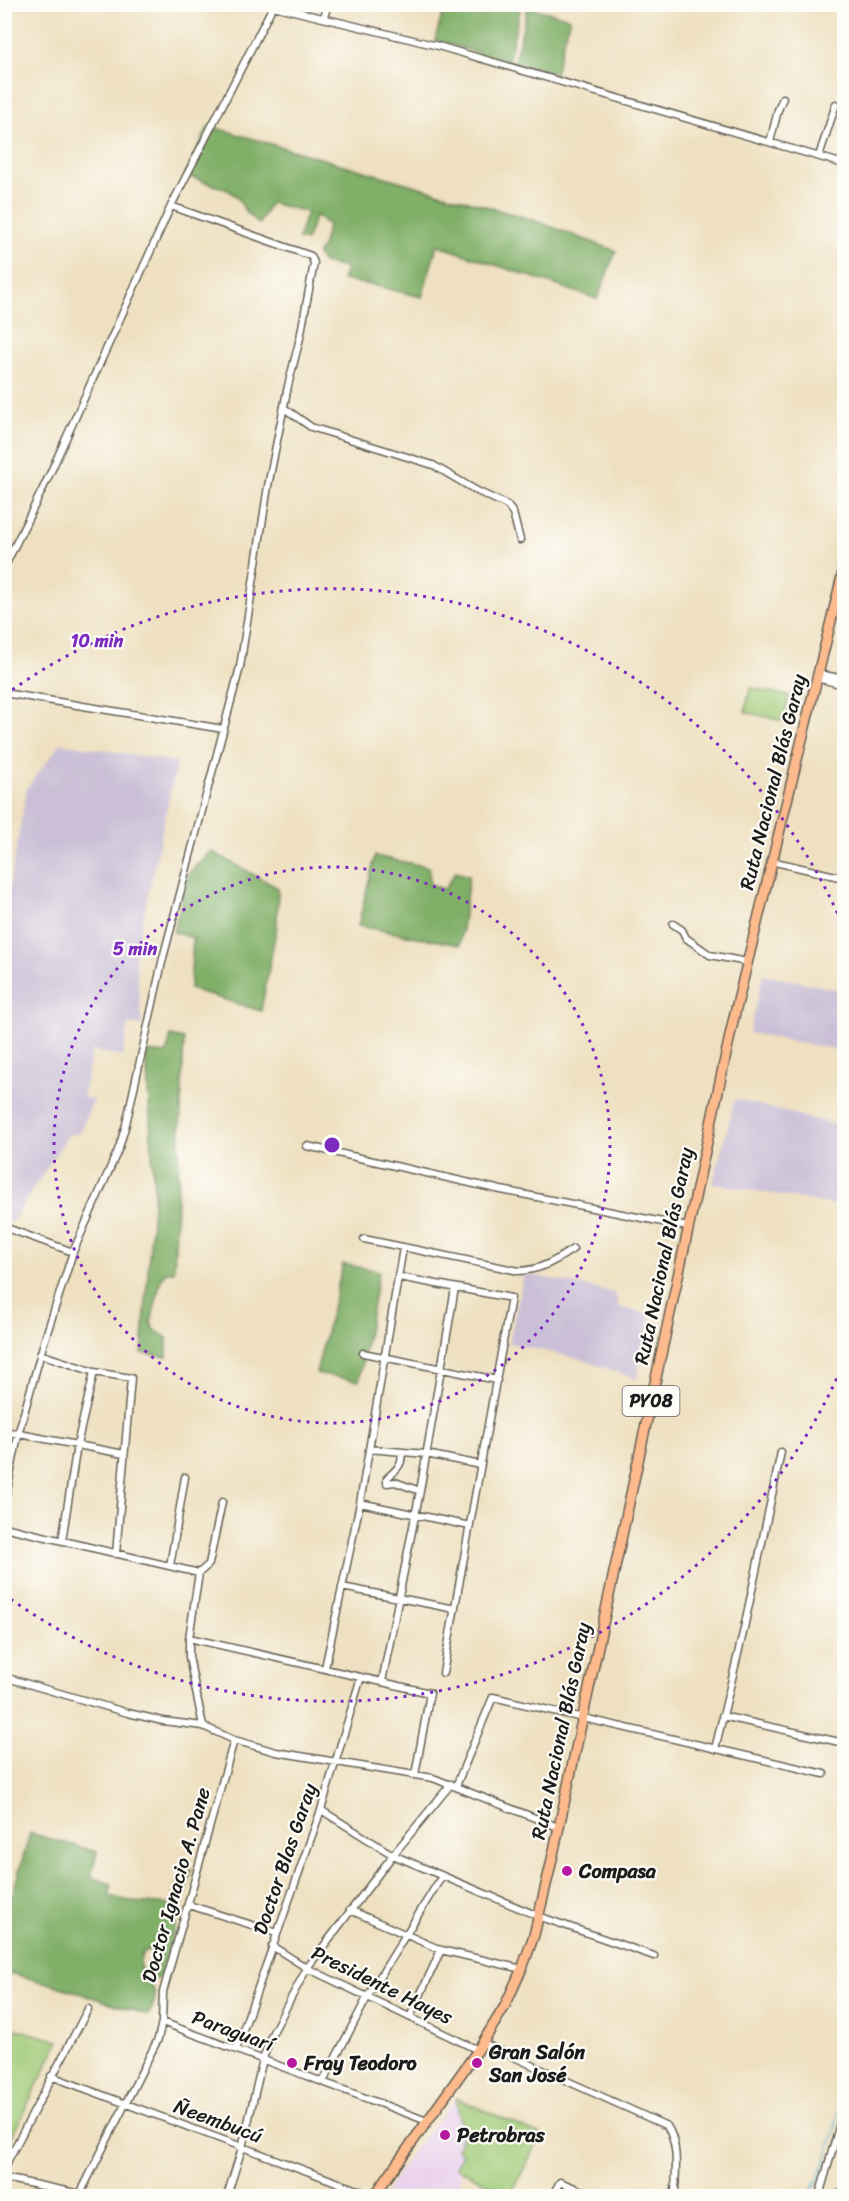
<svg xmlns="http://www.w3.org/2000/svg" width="849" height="2201" viewBox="0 0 849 2201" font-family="Sriracha,sans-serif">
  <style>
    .built { fill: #ead1ec }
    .industrial { fill: #cabfd6 }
    .green { fill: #a0cb78; stroke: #5e744a; stroke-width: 1.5 }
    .forest { fill: #80af68; stroke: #4e6642; stroke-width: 1.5 }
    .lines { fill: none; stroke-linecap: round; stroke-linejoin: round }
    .stream { stroke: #4fb3ce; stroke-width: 1.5 }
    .minor-casing { stroke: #666155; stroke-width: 9 }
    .highway-casing { stroke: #666155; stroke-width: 12 }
    .minor { stroke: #fff; stroke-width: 6 }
    .highway { stroke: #fcba8d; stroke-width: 9 }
    .ring { fill: none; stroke: #7b2cbf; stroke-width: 3; stroke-dasharray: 3 6 }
    .poi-dot { fill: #b5179e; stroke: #fdfcf7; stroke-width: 2 }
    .labels { text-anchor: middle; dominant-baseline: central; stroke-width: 4.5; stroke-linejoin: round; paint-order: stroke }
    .shield { fill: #fdfcf7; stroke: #605f5e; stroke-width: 1.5 }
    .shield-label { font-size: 18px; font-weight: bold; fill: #1c1c1c }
    .street-label { font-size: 20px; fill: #1c1c1c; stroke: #fdfcf7 }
    .poi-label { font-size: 20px; font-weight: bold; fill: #1c1c1c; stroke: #fdfcf7; text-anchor: start }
    .centre { fill: #7b2cbf; stroke: #fdfcf7; stroke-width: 3 }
    .ring-label { font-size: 18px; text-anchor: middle; font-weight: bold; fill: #7b2cbf; stroke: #fdfcf7; stroke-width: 4.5; stroke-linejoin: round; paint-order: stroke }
  </style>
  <rect width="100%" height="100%" fill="#fdfcf7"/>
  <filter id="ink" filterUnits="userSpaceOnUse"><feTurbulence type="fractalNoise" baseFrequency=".0167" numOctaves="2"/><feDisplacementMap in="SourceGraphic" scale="12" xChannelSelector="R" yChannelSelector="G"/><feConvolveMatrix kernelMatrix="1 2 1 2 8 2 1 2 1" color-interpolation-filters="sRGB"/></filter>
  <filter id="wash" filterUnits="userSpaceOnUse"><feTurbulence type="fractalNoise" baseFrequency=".008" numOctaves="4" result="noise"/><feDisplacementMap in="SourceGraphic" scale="24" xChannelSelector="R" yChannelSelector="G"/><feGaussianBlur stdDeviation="1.35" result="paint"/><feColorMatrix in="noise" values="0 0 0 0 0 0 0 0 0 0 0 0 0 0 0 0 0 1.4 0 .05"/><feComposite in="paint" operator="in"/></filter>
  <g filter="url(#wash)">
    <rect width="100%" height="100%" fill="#eee0c0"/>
    <!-- built -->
    <path class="built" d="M456 2098 462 2133 457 2149 462 2154 456 2167 461 2171 459 2190 444 2187 440 2196H402L385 2192 417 2145Z"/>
    <!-- industrial -->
    <path class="industrial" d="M61 743 177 762 135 955 142 1025H128L123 1057 92 1050 83 1097 93 1100 80 1133 68 1135 12 1222 4 1220 5 910 27 788Z
      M763 974 844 991V1051L749 1033Z
      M735 1099 844 1127V1207L713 1183Z
      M524 1273 615 1293 619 1307 651 1315 637 1379 580 1359 509 1343Z"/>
    <!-- green -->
    <path class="green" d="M750 688 789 696 783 721 745 712Z
      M5 2026 59 2041 5 2150 4 2026Z
      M456 2098 541 2135 510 2196 456 2167 462 2154 457 2149 462 2133Z"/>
    <!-- forest -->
    <path class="forest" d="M445 5H521L508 62 435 40Z
      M528 7 570 18 555 73 514 62Z
      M209 126 530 219 616 251 597 299 437 245 422 297 376 286 342 280 346 268 323 263 317 255 323 244 328 225 316 215 306 241 298 239 307 212 270 203 259 224 246 212 237 197 228 190 185 175Z
      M211 851 278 888 277 925 261 1011 190 989 193 938 173 932 189 873Z
      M375 856 429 867 430 885 445 889 455 872 469 876 460 945 358 926Z
      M171 1036 184 1039 174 1272H166L161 1279 151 1323 155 1330 167 1338V1357L142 1353 154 1190 146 1052 166 1054Z
      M343 1264 379 1271 359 1381 316 1373Z
      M30 1833 97 1852 91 1877 112 1884 109 1896 133 1902 172 1905 183 1867 192 1870 160 1977 153 1981 152 1977C158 1969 159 1962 156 1952L151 1949 143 1952C129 1982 171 1981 148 2015L54 1985 13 1974H5V1897L11 1899Z"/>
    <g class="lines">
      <!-- stream -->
      <path class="stream" d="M809 2196C827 2166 838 2121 844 2086"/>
    </g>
  </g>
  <g filter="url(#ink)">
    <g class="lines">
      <!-- minor casing -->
      <g class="minor-casing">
        <path id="minor" d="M273 6 438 46 844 164
          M324 17 328 4
          M770 142 778 110 783 98
          M819 156 836 104
          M284 408 311 427 433 465 477 491 507 505 513 513 520 540
          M4 568 48 478 171 206 274 4
          M843 571 841 568 844 534
          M819 674 844 679
          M817 678 844 685
          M4 693 223 729
          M771 861 844 878
          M673 924 682 930 686 938 710 955 747 962
          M307 1146 501 1190 688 1227
          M4 1227 73 1252
          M364 1239 519 1271C541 1270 555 1261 573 1249
          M399 1277 511 1298 443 1673
          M363 1353 497 1380
          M40 1354 94 1372 131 1378 116 1554
          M4 1431 124 1454
          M369 1449 426 1454 481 1465
          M401 1453C404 1464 395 1471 387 1478V1483L395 1482 420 1491
          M360 1503 470 1526
          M4 1505 19 1431 44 1342 73 1252 119 1148 126 1124 163 958 240 667 268 486 288 386 300 338 314 263 311 256 171 206
          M4 1527 199 1573 189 1638V1657L203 1726
          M62 1541 77 1445 94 1372
          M170 1566 185 1477
          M199 1573 209 1564 222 1502
          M342 1587 455 1609
          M189 1638 430 1693 415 1775
          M325 1668 360 1503 403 1248
          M4 1677 128 1713 163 1721 203 1726 234 1740 276 1752 433 1778 558 1827
          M382 1682 420 1491 455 1288
          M722 1716 844 1743
          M715 1749 743 1633 781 1452
          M456 1786 493 1697 824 1774
          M321 1810 393 1855 538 1916 654 1956
          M189 1905 277 1933
          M350 1910 441 1950 522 1969
          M272 1946 307 1968 478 2050
          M410 2017 441 1950
          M162 2022 427 2121
          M483 2043 667 2126C680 2146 675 2174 675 2196
          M236 2050 321 1810 361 1677
          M51 2076 374 2196
          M323 2082 368 1996 442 1876
          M4 2168 88 2009
          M4 2178 90 2196
          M79 2196 158 2039 162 2022 163 1992 234 1740
          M227 2196 242 2148 263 2059 271 2036 307 1968 393 1855 451 1784
          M375 2196H394
          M552 2196 560 2182 594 2196
          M819 2196 844 2110
          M831 2196 844 2193"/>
      </g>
      <!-- highway casing -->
      <g class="highway-casing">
        <path id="highway" d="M374 2196 478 2050 505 2006 523 1966 534 1935 551 1864 734 1017 844 568"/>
      </g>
      <!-- minor -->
      <use href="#minor" class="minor"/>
      <!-- highway -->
      <use href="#highway" class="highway"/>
    </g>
  </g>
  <!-- distance rings -->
  <g class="ring">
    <circle cx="332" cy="1145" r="278"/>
    <path d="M844 1362A556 556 0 0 1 5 1595M5 695A556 556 0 0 1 844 928"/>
  </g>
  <!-- markers -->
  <g class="poi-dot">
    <circle cx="567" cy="1871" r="6"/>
    <circle cx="292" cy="2063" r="6"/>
    <circle cx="477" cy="2063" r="6"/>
    <circle cx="445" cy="2135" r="6"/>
  </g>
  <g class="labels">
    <!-- shield labels -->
    <rect class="shield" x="622.5" y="1386" width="57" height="30" rx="4.5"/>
    <g class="shield-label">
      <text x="651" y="1401">PY08</text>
    </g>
    <!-- street labels -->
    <g class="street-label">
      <text transform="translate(773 782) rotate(-76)">Ruta Nacional Blás Garay</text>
      <text transform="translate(664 1256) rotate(-78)">Ruta Nacional Blás Garay</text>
      <text transform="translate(561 1731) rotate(-78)">Ruta Nacional Blás Garay</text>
      <text transform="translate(285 1859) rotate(-71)">Doctor Blas Garay</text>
      <text transform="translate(176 1885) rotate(-74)">Doctor Ignacio A. Pane</text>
      <text transform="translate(382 1985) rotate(26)">Presidente Hayes</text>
      <text transform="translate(233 2031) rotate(20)">Paraguarí</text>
      <text transform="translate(218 2121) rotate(20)">Ñeembucú</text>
    </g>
    <!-- poi labels -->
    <g class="poi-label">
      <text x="579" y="1871">Compasa</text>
      <text x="489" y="2052">Gran Salón<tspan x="489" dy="23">San José</tspan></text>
      <text x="304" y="2063">Fray Teodoro</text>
      <text x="457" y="2135">Petrobras</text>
    </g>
  </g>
  <circle cx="332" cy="1145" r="9" class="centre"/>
  <g class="ring-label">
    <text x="97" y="647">10 min</text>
    <text x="135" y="955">5 min</text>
  </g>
  <!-- margin -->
  <rect width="849" height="2201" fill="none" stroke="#fdfcf7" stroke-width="24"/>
</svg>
